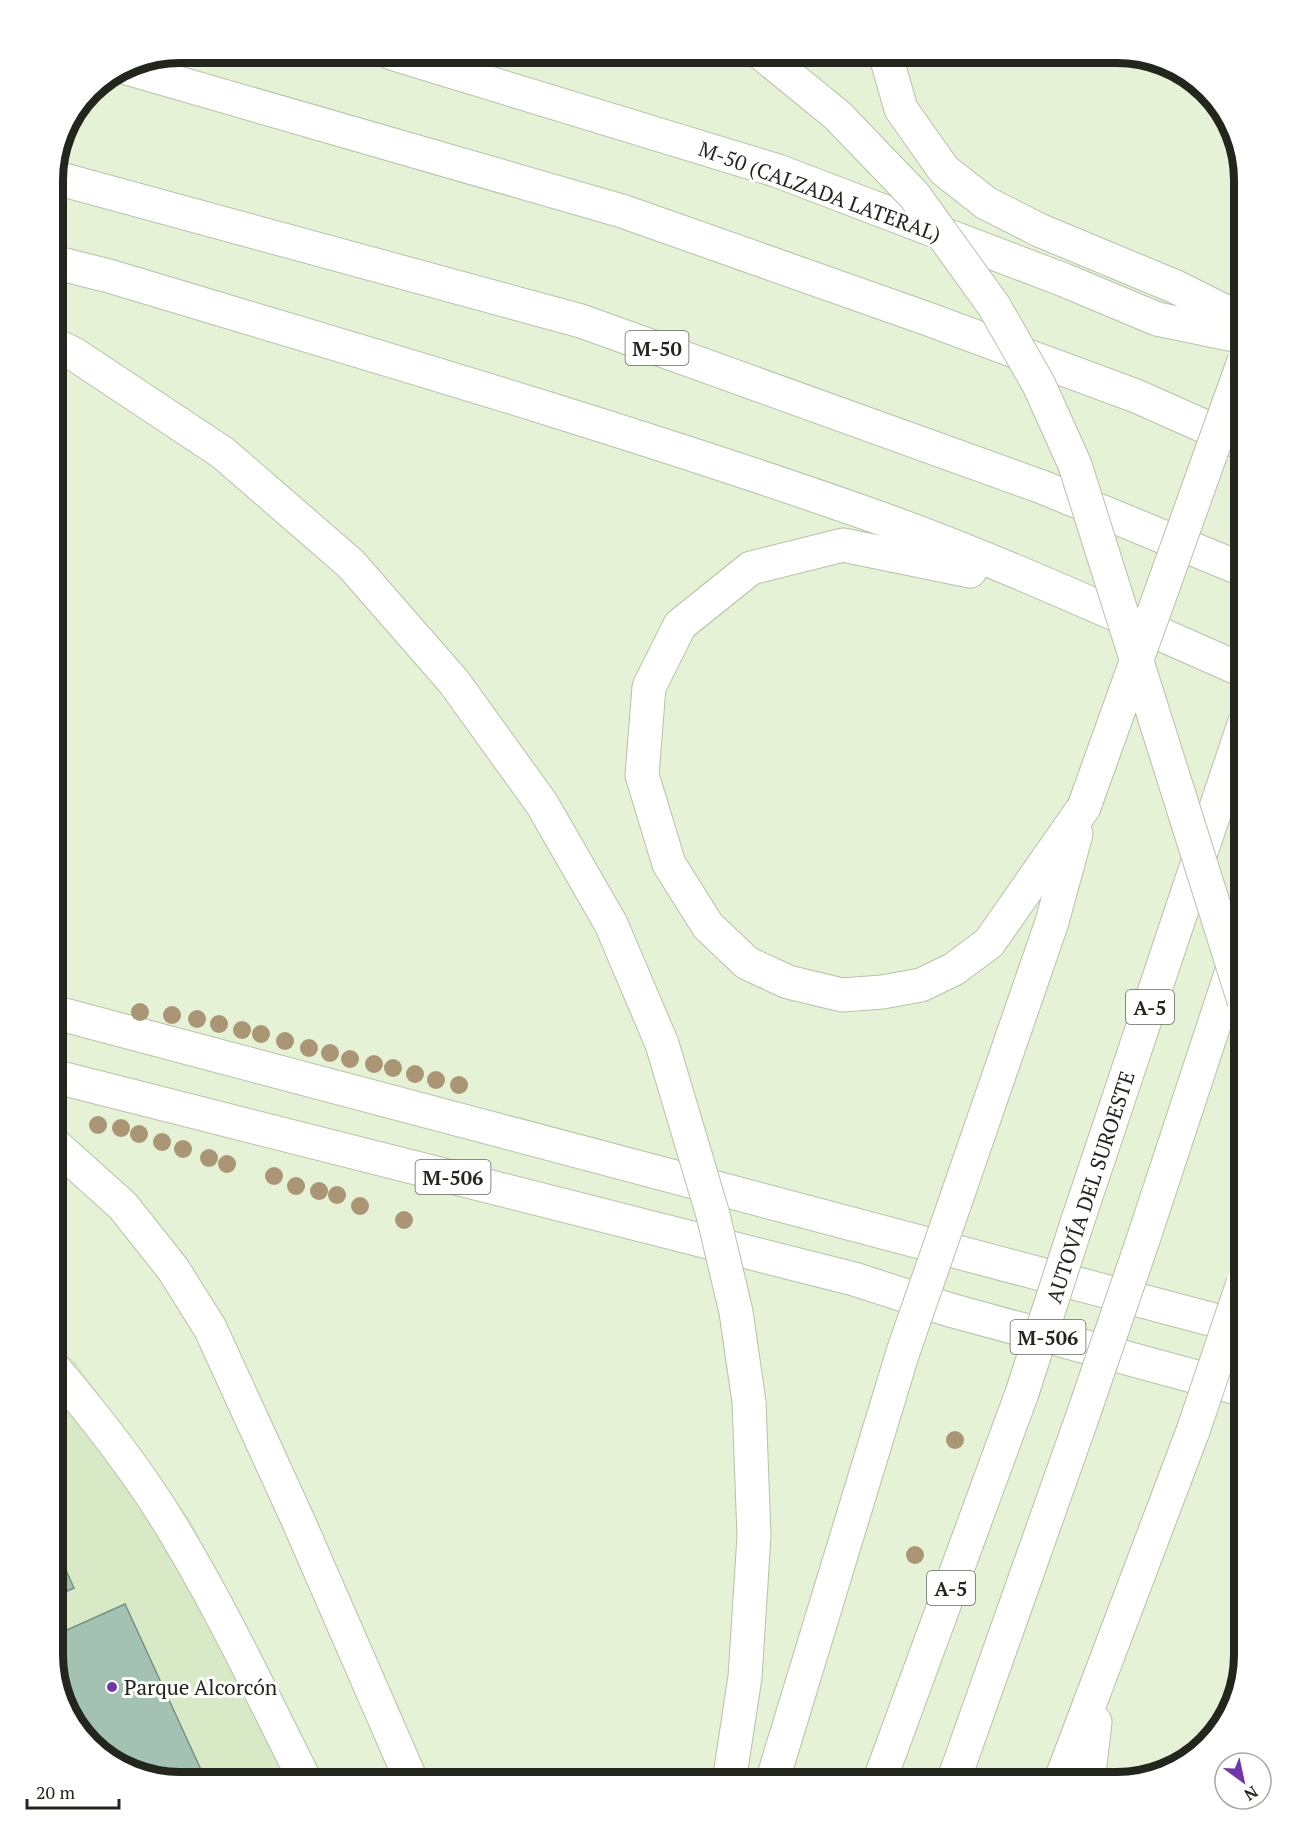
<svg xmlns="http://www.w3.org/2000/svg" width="1297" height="1835" viewBox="0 0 1297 1835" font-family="'PT Serif',serif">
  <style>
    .built { fill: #d8e9c6 }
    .building { fill: #a4c2b3; stroke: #749182; stroke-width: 1.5 }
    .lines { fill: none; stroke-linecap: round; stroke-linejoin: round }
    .minor-casing { stroke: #b6c2a7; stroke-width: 35 }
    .highway-casing { stroke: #b6c2a7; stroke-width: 35 }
    .minor { stroke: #fff; stroke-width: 33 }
    .highway { stroke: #fff; stroke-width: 33 }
    .highway-bridge-casing { stroke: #b6c2a7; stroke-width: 35; stroke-linecap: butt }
    .highway-bridge { stroke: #fff; stroke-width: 33 }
    .tree { fill: #aa9675 }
    .poi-dot { fill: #7137ad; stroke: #fff; stroke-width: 2 }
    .labels { text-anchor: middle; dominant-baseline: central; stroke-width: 6; stroke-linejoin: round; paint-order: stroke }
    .shield { fill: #fff; stroke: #646760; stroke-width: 1.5 }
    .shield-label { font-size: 20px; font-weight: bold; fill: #22261c }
    .street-label { font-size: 21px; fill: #22261c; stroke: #fff }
    .poi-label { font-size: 21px; fill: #22261c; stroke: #fff; text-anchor: start }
    .rim { fill: none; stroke: #22261c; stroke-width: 8 }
  </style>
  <rect width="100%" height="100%" fill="#e5f2d6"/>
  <!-- built -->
  <path class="built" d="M53 1341 76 1363 192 1523 324 1782H172L116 1765 70 1719 53 1655Z"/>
  <!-- building -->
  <path class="building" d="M60 1557 74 1588 53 1597V1560Z
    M125 1604 203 1774 185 1782H172L116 1765 70 1719 52 1655 53 1623 58 1634Z"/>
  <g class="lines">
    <!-- minor casing -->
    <g class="minor-casing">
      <path id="minor" d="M53 1367C93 1414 132 1463 165 1516 218 1601 261 1693 306 1782"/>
    </g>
    <!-- highway casing -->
    <g class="highway-casing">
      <path id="highway" d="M391 53 778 171 1064 280 1157 319 1244 337
        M885 53 901 109 944 170 986 203 1039 230 1176 287 1244 321
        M123 67 622 211 928 319 1136 396 1244 444
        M53 177 581 321 1042 487 1244 570
        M53 262 109 276C358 351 608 423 854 509 987 555 1116 615 1244 671
        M53 344 74 354 223 453 351 564 454 682 542 804 611 924 662 1044
        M970 571 843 545 751 568 680 625 649 687 642 775 669 864 708 926 747 963 788 982 842 995 882 992 921 985 954 969 989 943 1084 807
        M53 1012 1244 1328
        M53 1076 854 1279 950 1310 1244 1390
        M53 1143 123 1206 173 1269 210 1328 297 1518 412 1782
        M959 1191 1052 922 1076 834
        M1076 1226 1244 724
        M1143 1240 1244 934
        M729 1782 745 1677 754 1536 749 1402
        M772 1782 903 1352
        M879 1782 1022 1393
        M953 1782 1081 1421
        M1060 1782 1193 1431
        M1088 1782 1095 1722"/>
    </g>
    <!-- minor -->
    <use href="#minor" class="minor"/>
    <!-- highway -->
    <use href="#highway" class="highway"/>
    <!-- highway-bridge casing -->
    <g class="highway-bridge-casing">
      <path id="highway-bridge" d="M761 53 837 115 914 195 994 306 1039 385 1075 465 1244 1001
        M1084 807 1244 361
        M662 1044 713 1215 736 1312 749 1402
        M903 1352 959 1191
        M1022 1393 1076 1226
        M1081 1421 1143 1240
        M1193 1431 1243 1283"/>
    </g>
    <!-- highway-bridge -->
    <use href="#highway-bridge" class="highway-bridge"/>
  </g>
  <!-- trees -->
  <g class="tree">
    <circle cx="140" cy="1012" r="9"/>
    <circle cx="172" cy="1015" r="9"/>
    <circle cx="197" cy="1019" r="9"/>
    <circle cx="219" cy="1024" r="9"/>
    <circle cx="242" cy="1030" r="9"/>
    <circle cx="261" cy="1034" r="9"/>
    <circle cx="285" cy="1041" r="9"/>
    <circle cx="309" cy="1048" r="9"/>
    <circle cx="330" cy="1053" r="9"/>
    <circle cx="350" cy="1059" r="9"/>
    <circle cx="374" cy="1064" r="9"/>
    <circle cx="393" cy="1068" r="9"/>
    <circle cx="415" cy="1074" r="9"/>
    <circle cx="436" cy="1080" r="9"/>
    <circle cx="459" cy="1085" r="9"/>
    <circle cx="98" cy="1125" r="9"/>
    <circle cx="121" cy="1128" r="9"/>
    <circle cx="139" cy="1134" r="9"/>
    <circle cx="162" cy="1142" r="9"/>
    <circle cx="183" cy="1149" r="9"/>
    <circle cx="209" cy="1158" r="9"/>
    <circle cx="227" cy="1164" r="9"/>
    <circle cx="274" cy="1176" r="9"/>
    <circle cx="296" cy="1186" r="9"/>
    <circle cx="319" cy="1191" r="9"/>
    <circle cx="337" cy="1195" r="9"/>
    <circle cx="360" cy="1206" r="9"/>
    <circle cx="404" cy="1220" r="9"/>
    <circle cx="955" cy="1440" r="9"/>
    <circle cx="915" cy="1555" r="9"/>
  </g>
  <!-- markers -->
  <circle class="poi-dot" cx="112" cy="1687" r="6"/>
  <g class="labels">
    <!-- shield labels -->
    <g class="shield">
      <rect x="625.5" y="331" width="63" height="34" rx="4.5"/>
      <rect x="1126" y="990" width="48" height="34" rx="4.5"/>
      <rect x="415.5" y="1160" width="75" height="34" rx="4.5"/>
      <rect x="1010.5" y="1320" width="75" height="34" rx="4.5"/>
      <rect x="927" y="1571" width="48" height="34" rx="4.5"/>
    </g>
    <g class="shield-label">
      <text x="657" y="348">M-50</text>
      <text x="1150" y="1007">A-5</text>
      <text x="453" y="1177">M-506</text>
      <text x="1048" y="1337">M-506</text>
      <text x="951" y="1588">A-5</text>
    </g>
    <!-- street labels -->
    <g class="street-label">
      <text transform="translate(820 191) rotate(20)">M-50 (CALZADA LATERAL)</text>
      <text transform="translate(1090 1187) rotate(-72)">AUTOVÍA DEL SUROESTE</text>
    </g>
    <!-- poi labels -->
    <g class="poi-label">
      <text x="124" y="1687">Parque Alcorcón</text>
    </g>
  </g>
  <!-- crop -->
  <path d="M0 0H1297V1835H0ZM180 63H1117A117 117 0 0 1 1234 180V1655A117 117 0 0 1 1117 1772H180A117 117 0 0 1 63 1655V180A117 117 0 0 1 180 63Z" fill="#fff" fill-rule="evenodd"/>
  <path class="rim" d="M180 63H1117A117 117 0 0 1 1234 180V1655A117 117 0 0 1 1117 1772H180A117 117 0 0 1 63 1655V180A117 117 0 0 1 180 63Z"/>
  <!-- north arrow -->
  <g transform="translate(1243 1781) rotate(147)"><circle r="28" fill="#ffffff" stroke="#a7a8a4" stroke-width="1.5"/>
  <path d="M0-4.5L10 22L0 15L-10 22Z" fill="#7137ad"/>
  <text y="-9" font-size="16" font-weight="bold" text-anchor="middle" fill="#22261c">N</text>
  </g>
  <!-- scale -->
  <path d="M27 1799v9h92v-9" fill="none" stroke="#22261c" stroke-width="3"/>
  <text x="36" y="1799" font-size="18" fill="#22261c" stroke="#ffffff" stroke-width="4.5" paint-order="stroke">20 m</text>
</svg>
